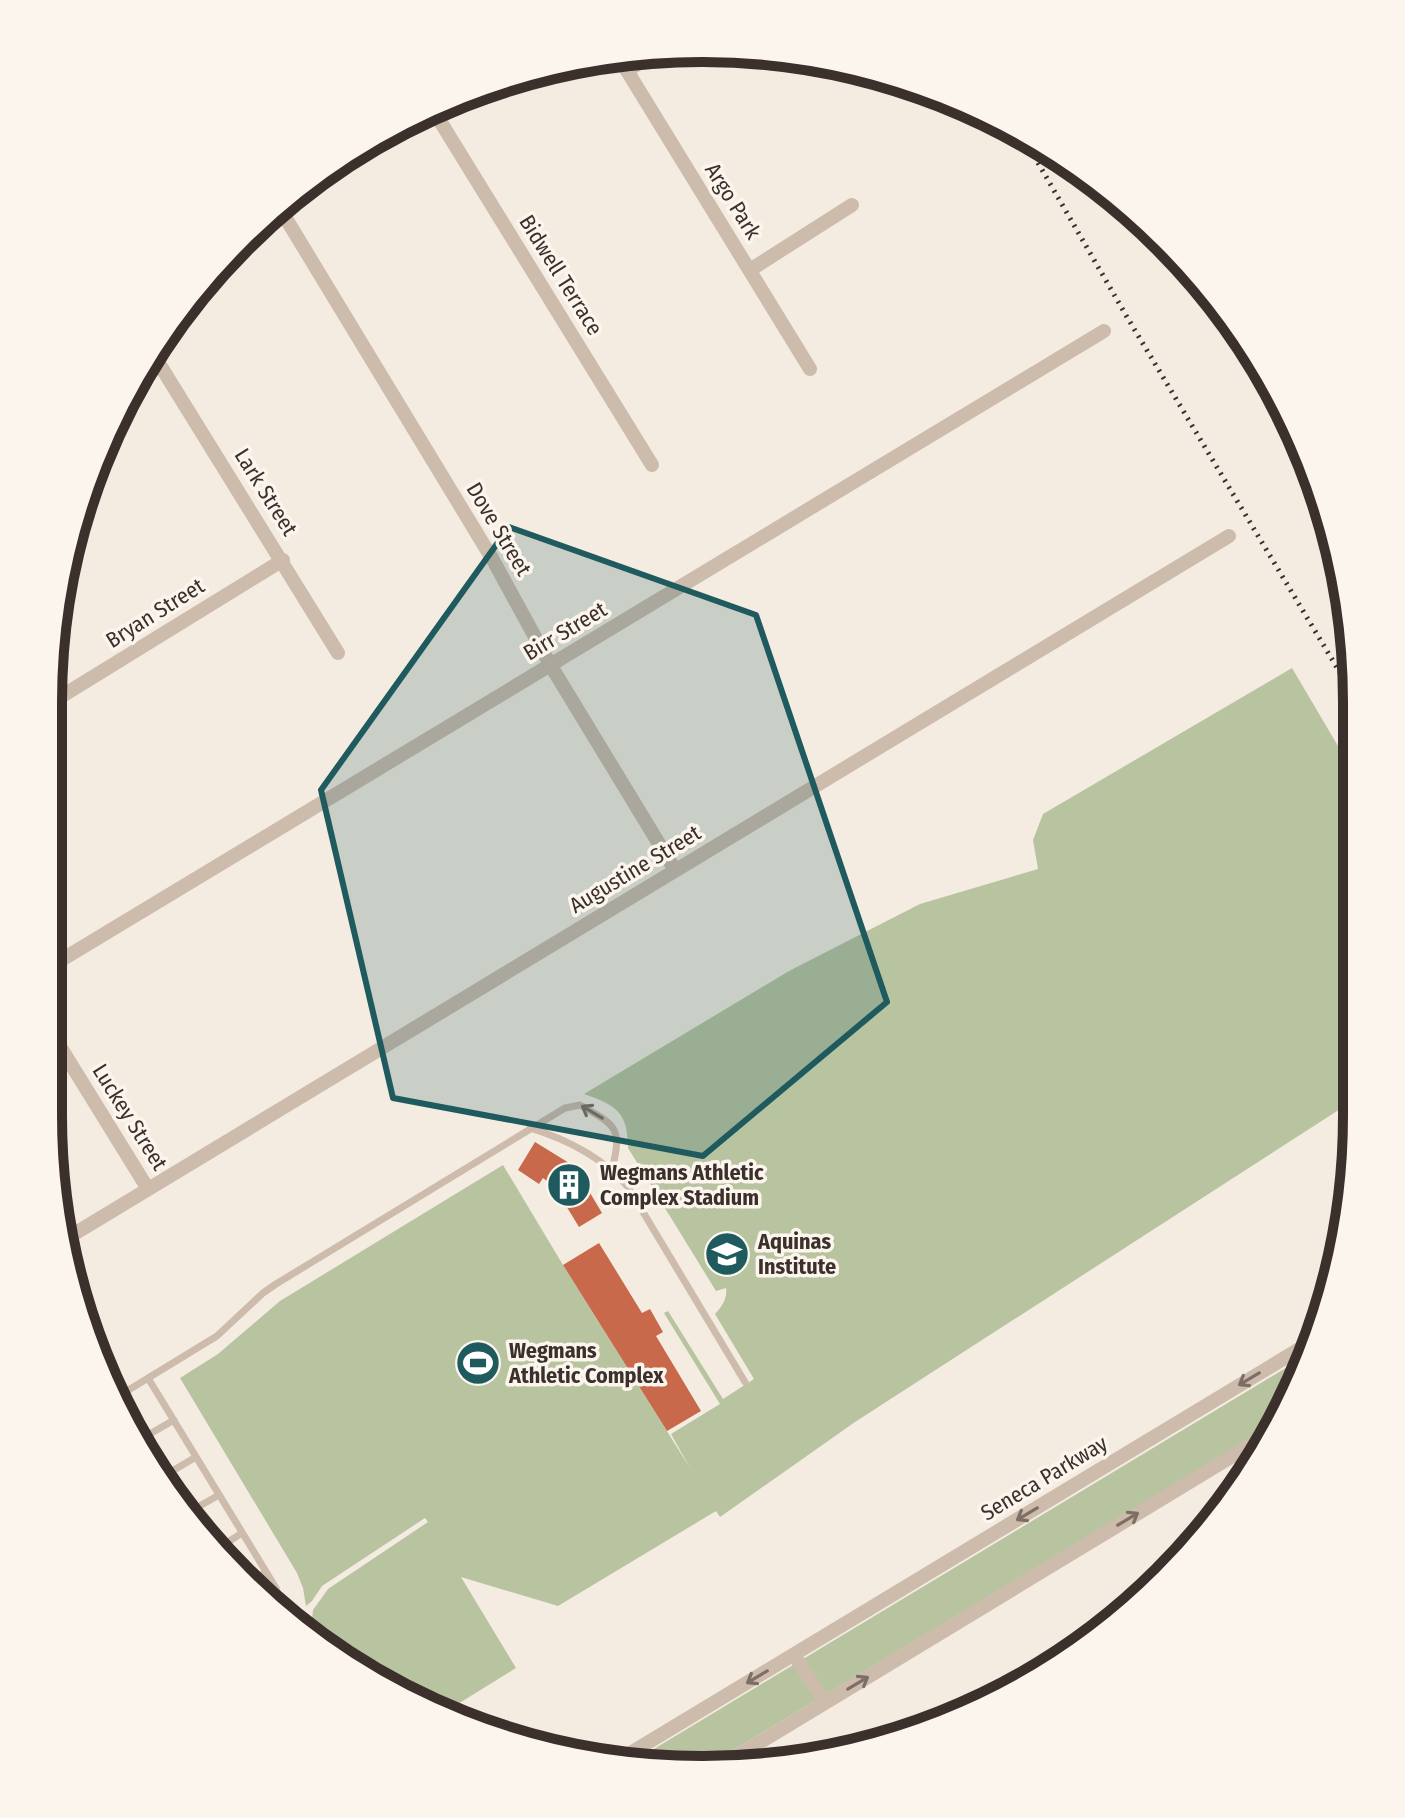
<svg xmlns="http://www.w3.org/2000/svg" width="1405" height="1818" viewBox="0 0 1405 1818" font-family="'Fira Sans Condensed',sans-serif">
  <style>
    .green { fill: #b8c4a0 }
    .building { fill: #c8694b }
    .lines { fill: none; stroke-linecap: round; stroke-linejoin: round }
    .service { stroke: #cdbbac; stroke-width: 7 }
    .minor { stroke: #cdbbac; stroke-width: 14 }
    .rail { stroke: #3b302b; stroke-width: 5; stroke-dasharray: 2 6; stroke-linecap: butt }
    .oneway { stroke: #7d6f65 }
    .marked { fill: #1f5a5e; fill-opacity: 0.2; stroke: #1f5a5e; stroke-width: 6; stroke-linejoin: round }
    .labels { text-anchor: middle; dominant-baseline: central; stroke-width: 7; stroke-linejoin: round; paint-order: stroke }
    .street-label { font-size: 22px; fill: #3b302b; stroke: #fbf5ee }
    .poi-label { font-size: 22px; font-weight: bold; fill: #3b302b; stroke: #fbf5ee; text-anchor: start }
    .rim { fill: none; stroke: #3b302b; stroke-width: 10 }
  </style>
  <rect width="100%" height="100%" fill="#f4ebe1"/>
  <!-- green -->
  <path class="green" d="M1292 668 1351 768V1102L855 1422 720 1517 716 1511 558 1606 461 1577 516 1668 448 1710 376 1683 302 1626 312 1620 313 1610 328 1589 428 1522 425 1518 322 1586 312 1601 306 1606 303 1588 297 1573 180 1378 218 1354 280 1301 503 1165 563 1265 690 1468 671 1434 720 1404 664 1313 668 1311 723 1399 754 1379 715 1314C721 1308 728 1298 726 1288L716 1291 628 1148C628 1112 616 1105 584 1094L789 971 920 904 1038 869 1033 840 1043 814Z
    M1309 1354 1274 1424 707 1766 634 1761Z"/>
  <!-- building -->
  <path class="building" d="M535 1142 574 1166 602 1213 579 1227 554 1186 543 1178 539 1184 518 1170Z
    M599 1243 642 1313 650 1309 663 1332 656 1336 701 1411 667 1431 563 1265Z"/>
  <g class="lines">
    <!-- service -->
    <path class="service" d="M530 1128C566 1139 603 1158 628 1187L745 1382
      M148 1378 276 1588 279 1599 277 1607
      M117 1397 217 1336 263 1293 276 1284 565 1108 580 1105C615 1125 623 1127 612 1169
      M136 1442 174 1420
      M162 1477 196 1457
      M189 1512 219 1495
      M217 1549 242 1533
      M247 1584 266 1572"/>
    <!-- minor -->
    <path class="minor" d="M618 56 810 369
      M627 71 654 53
      M432 108 652 465
      M282 212 493 560 551 666 675 870
      M750 270 852 205
      M155 357 338 653
      M49 704 283 560
      M48 968 1104 331
      M48 1027 148 1189
      M64 1240 1229 536
      M794 1655 825 1703
      M619 1760 1316 1339
      M719 1767 1269 1434"/>
    <!-- rail -->
    <path class="rail" d="M1022 135 1127 317 1351 691
      M1207 291 1297 441"/>
  </g>
  <!-- one-way arrows -->
  <defs><path id="oneway-shaft" d="M-6 0H5M1.5-3L5.5 0L1.5 3" fill="none" stroke-width="1.6" stroke-linecap="round" stroke-linejoin="round" transform="scale(2)"/></defs>
  <g class="oneway">
    <use href="#oneway-shaft" transform="translate(592 1112) rotate(-149)"/>
    <use href="#oneway-shaft" transform="translate(1249 1379) rotate(149)"/>
    <use href="#oneway-shaft" transform="translate(1027 1514) rotate(149)"/>
    <use href="#oneway-shaft" transform="translate(1128 1519) rotate(-31)"/>
    <use href="#oneway-shaft" transform="translate(757 1677) rotate(149)"/>
    <use href="#oneway-shaft" transform="translate(858 1683) rotate(-31)"/>
  </g>
  <!-- marked area -->
  <path class="marked" d="M509 527 756 615 887 1002 703 1156 393 1098 321 790Z"/>
  <!-- icons -->
  <defs>
    <g id="building-disc" transform="scale(2.3)"><circle r="9.5" fill="#1f5a5e" stroke="#fbf5ee"/><path d="M-4-6H4V6H1V3H-1V6H-4ZM-2.5-4.3h1.7v1.8h-1.7ZM.8-4.3h1.7v1.8H.8ZM-2.5-1h1.7V.8h-1.7ZM.8-1h1.7V.8H.8Z" fill="#fff"/></g>
    <g id="school-disc" transform="scale(2.3)"><circle r="9.5" fill="#1f5a5e" stroke="#fbf5ee"/><path d="M0-5L7-2L0 1L-7-2ZM-4 1L0 2.5L4 1V4Q0 6-4 4Z" fill="#fff"/></g>
    <g id="stadium-disc" transform="scale(2.3)"><circle r="9.5" fill="#1f5a5e" stroke="#fbf5ee"/><path d="M0-5a6.5 5 0 1 0 0 10a6.5 5 0 1 0 0-10ZM-3.5-1.8h7v3.6h-7Z" fill="#fff"/></g>
  </defs>
  <g fill-rule="evenodd">
    <use href="#building-disc" x="569" y="1185"/>
    <use href="#school-disc" x="727" y="1254"/>
    <use href="#stadium-disc" x="478" y="1363"/>
  </g>
  <g class="labels">
    <!-- street labels -->
    <g class="street-label">
      <text transform="translate(733 201) rotate(58)">Argo Park</text>
      <text transform="translate(561 275) rotate(58)">Bidwell Terrace</text>
      <text transform="translate(266 492) rotate(58)">Lark Street</text>
      <text transform="translate(499 529) rotate(59)">Dove Street</text>
      <text transform="translate(155 613) rotate(-32)">Bryan Street</text>
      <text transform="translate(565 631) rotate(-31)">Birr Street</text>
      <text transform="translate(635 869) rotate(-31)">Augustine Street</text>
      <text transform="translate(130 1117) rotate(58)">Luckey Street</text>
      <text transform="translate(1044 1478) rotate(-31)">Seneca Parkway</text>
    </g>
    <!-- poi labels -->
    <g class="poi-label">
      <text x="600" y="1172">Wegmans Athletic<tspan x="600" dy="25">Complex Stadium</tspan></text>
      <text x="758" y="1241">Aquinas<tspan x="758" dy="25">Institute</tspan></text>
      <text x="509" y="1350">Wegmans<tspan x="509" dy="25">Athletic Complex</tspan></text>
    </g>
  </g>
  <!-- crop -->
  <path d="M0 0H1405V1818H0ZM702 62H703A640 640 0 0 1 1343 702V1116A640 640 0 0 1 703 1756H702A640 640 0 0 1 62 1116V702A640 640 0 0 1 702 62Z" fill="#fbf5ee" fill-rule="evenodd"/>
  <path class="rim" d="M702 62H703A640 640 0 0 1 1343 702V1116A640 640 0 0 1 703 1756H702A640 640 0 0 1 62 1116V702A640 640 0 0 1 702 62Z"/>
</svg>
